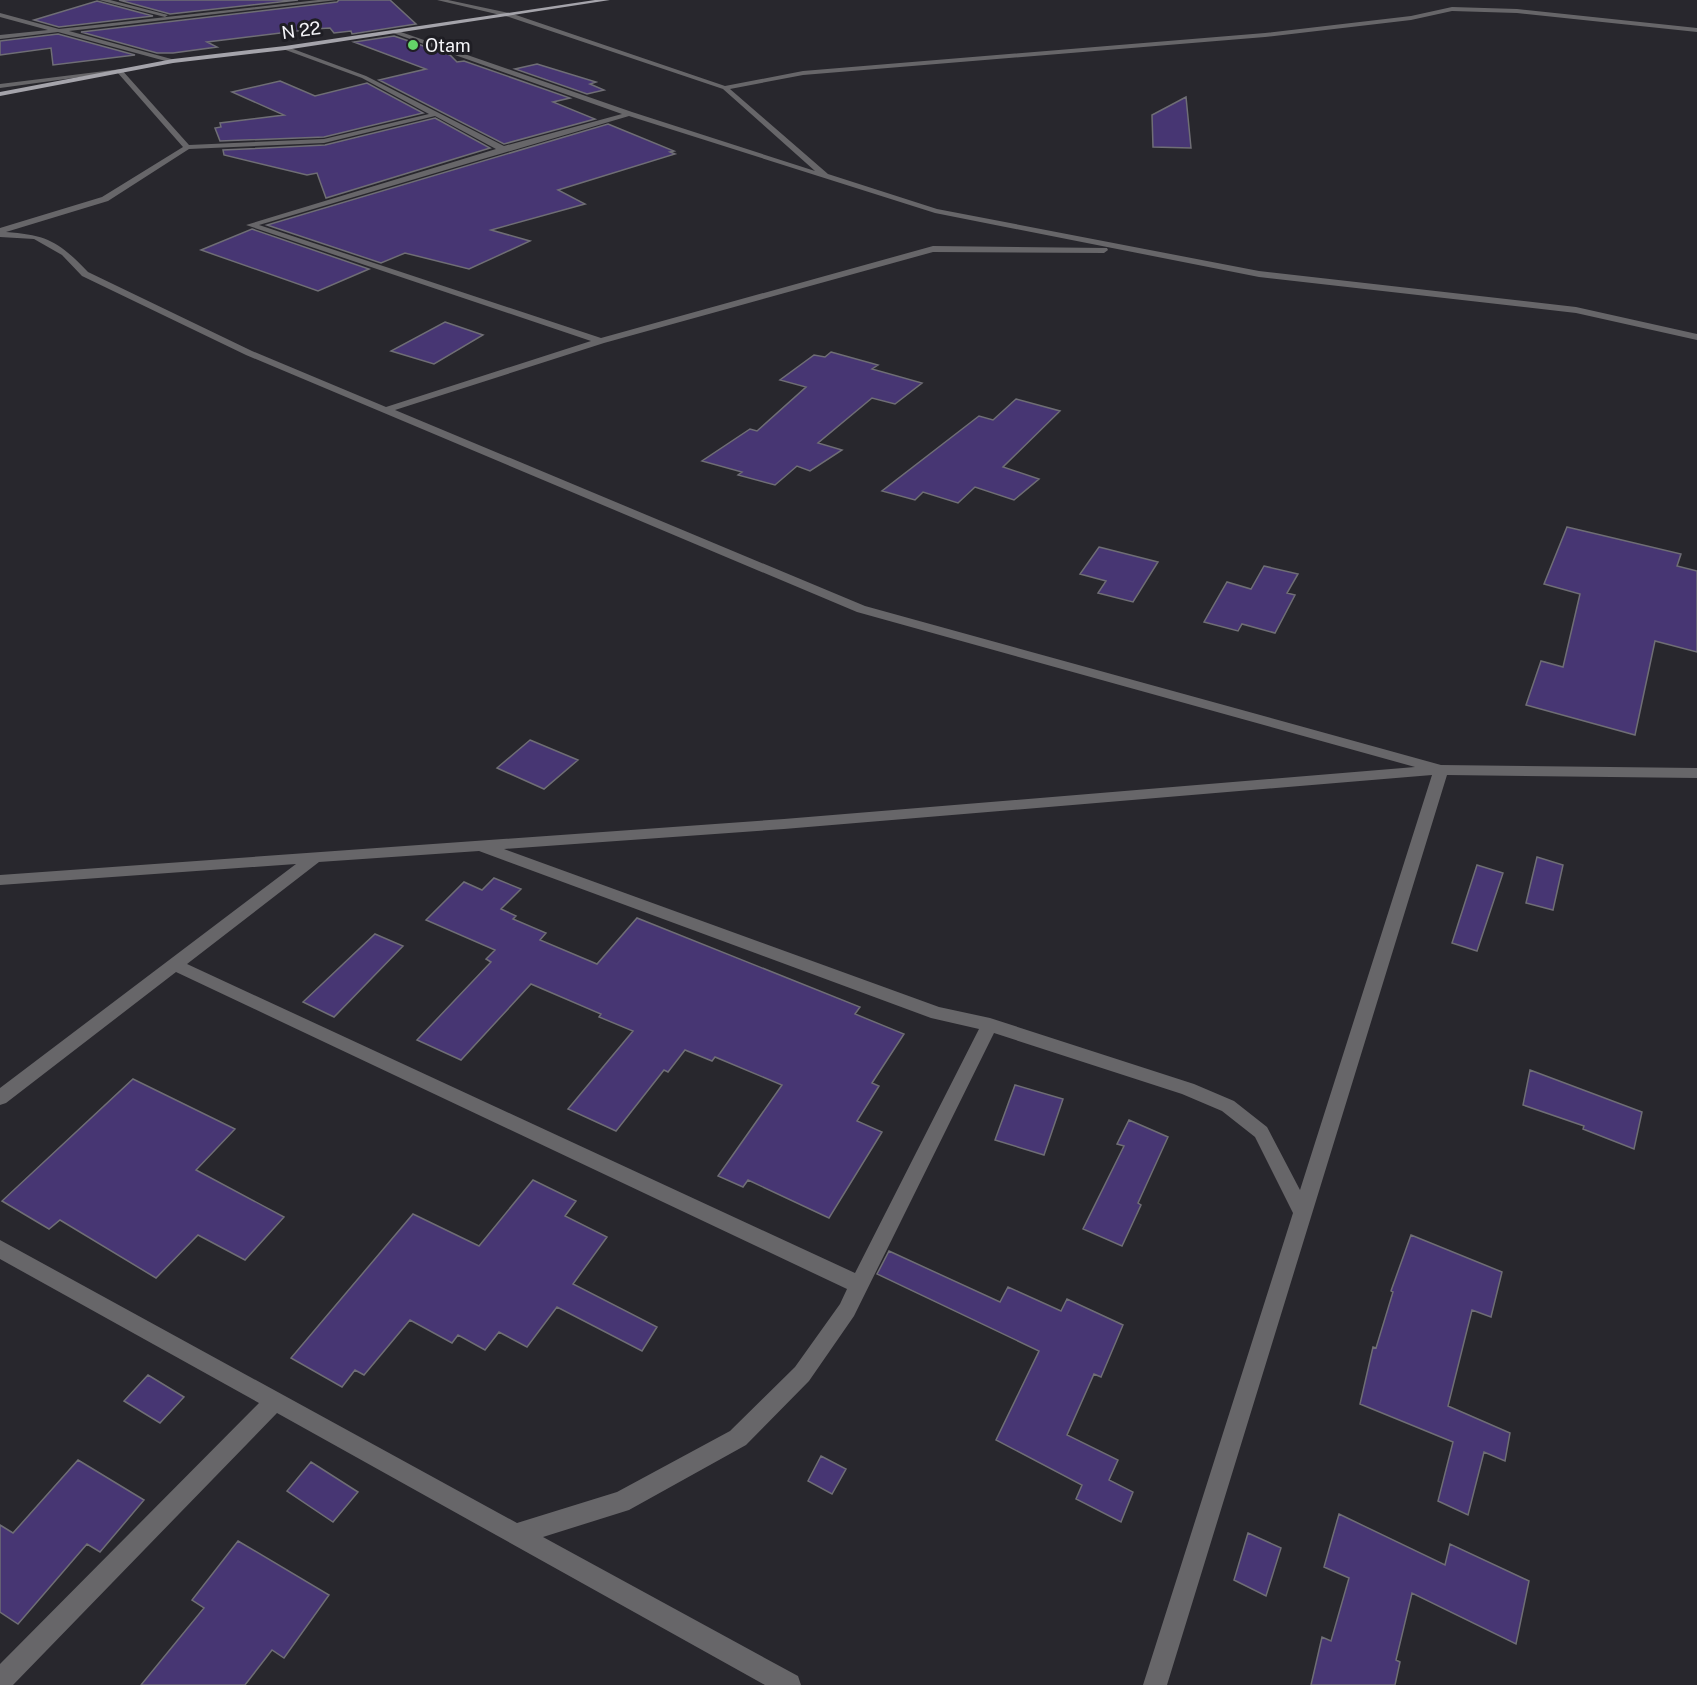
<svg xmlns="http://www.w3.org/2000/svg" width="1697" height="1685" viewBox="0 0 1697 1685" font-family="'Public Sans',sans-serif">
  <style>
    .building { fill: #473673; stroke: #6f6e75; stroke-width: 1.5 }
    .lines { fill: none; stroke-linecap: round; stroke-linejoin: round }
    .minor { fill: #676669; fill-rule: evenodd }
    .major { fill: #a5a4ab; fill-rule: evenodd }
    .poi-dot { fill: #64d468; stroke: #1f1e24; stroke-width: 2 }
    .labels { text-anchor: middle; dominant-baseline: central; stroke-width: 6; stroke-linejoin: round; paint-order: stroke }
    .far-street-label { font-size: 18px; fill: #f4f4f8; stroke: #1f1e24 }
    .far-poi-label { font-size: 18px; fill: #f4f4f8; stroke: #1f1e24; text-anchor: start }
  </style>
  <rect width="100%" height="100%" fill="#28272d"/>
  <!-- building -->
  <path class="building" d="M119 0H298L170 14Z
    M339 0H390L416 24 352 34 351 31 334 33 330 28 313 29 207 42 217 47 173 53H157L81 32 337 2Z
    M97 1 153 16 59 27 34 20Z
    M58 34 135 55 53 65 51 48 0 55V41Z
    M394 36 450 55 457 62 464 61 570 98 553 102 595 119 504 144 379 80 426 69 354 42Z
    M537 64 596 82 590 84 604 90 587 94 515 69Z
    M280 81 315 96 367 83 423 113 324 137 220 141 215 128 221 127 220 123 284 115 232 92Z
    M1186 97 1191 148 1153 147 1152 115Z
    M435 118 490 148 326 198 317 173 307 175 224 155 223 150 325 145Z
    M608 124 674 151 670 152 675 154 558 190 585 204 491 230 530 241 469 269 405 253 381 263 267 225Z
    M252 229 369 269 318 291 201 250Z
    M445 322 483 335 434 364 391 351Z
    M831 352 878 365 872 369 922 383 895 404 872 398 818 443 842 450 810 471 797 466 775 485 738 475 742 472 702 461 750 429 757 431 806 387 780 380 814 355 825 357Z
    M1016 399 1060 411 1003 467 1039 479 1014 500 975 487 958 503 923 492 915 500 882 491 979 416 993 420Z
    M1567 527 1681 554 1677 566 1697 571V652L1655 641 1635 735 1526 705 1541 661 1563 667 1580 594 1544 584Z
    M1099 547 1158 562 1133 602 1098 593 1106 581 1080 574Z
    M1264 566 1298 574 1287 593 1295 595 1275 633 1242 624 1238 631 1204 622 1227 582 1251 589Z
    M530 740 578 760 544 789 497 768Z
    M1537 857 1563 865 1553 910 1526 903Z
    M1477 865 1503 873 1477 951 1452 943Z
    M494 878 521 889 501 909 516 916 513 919 546 933 540 940 597 964 637 918 860 1007 855 1014 904 1034 872 1083 879 1086 857 1121 882 1132 829 1218 748 1180 743 1187 718 1176 782 1085 715 1057 712 1061 685 1050 668 1072 664 1070 616 1131 568 1109 633 1031 599 1017 601 1014 531 984 461 1060 417 1040 491 962 486 959 495 950 426 920 464 882 482 890Z
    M375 934 403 946 334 1017 303 1002Z
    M1530 1070 1642 1112 1634 1149 1583 1129 1584 1126 1523 1105Z
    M133 1079 235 1129 196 1170 284 1217 245 1260 198 1235 156 1278 60 1220 49 1229 2 1201Z
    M1015 1085 1063 1099 1044 1155 995 1140Z
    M1129 1120 1168 1137 1138 1203 1141 1205 1122 1246 1083 1229 1124 1146 1117 1144Z
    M533 1180 576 1201 565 1216 607 1237 573 1284 657 1327 642 1351 557 1307 527 1347 499 1332 485 1350 458 1335 452 1343 410 1320 364 1375 355 1370 342 1387 291 1358 413 1214 479 1246Z
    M1411 1235 1502 1272 1491 1317 1472 1310 1448 1406 1510 1433 1505 1461 1484 1452 1468 1515 1438 1501 1453 1442 1360 1404 1373 1347 1376 1348 1393 1292 1391 1291Z
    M889 1251 1000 1302 1008 1287 1061 1311 1067 1299 1123 1325 1101 1377 1094 1374 1067 1435 1118 1460 1109 1480 1133 1492 1121 1522 1076 1499 1082 1485 996 1440 1039 1351 877 1274Z
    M148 1375 184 1397 160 1423 124 1401Z
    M821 1456 846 1469 832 1494 808 1481Z
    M78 1460 144 1500 100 1552 87 1544 18 1624 0 1612V1525L13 1533Z
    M311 1462 358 1492 333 1522 287 1491Z
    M1339 1514 1445 1565 1450 1544 1529 1581 1516 1644 1412 1593 1396 1660 1400 1662 1395 1685H1311L1322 1637 1331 1641 1349 1578 1324 1567Z
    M1248 1533 1281 1548 1266 1596 1234 1580Z
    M238 1541 329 1595 284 1658 272 1650 245 1685H141L204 1608 192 1600Z"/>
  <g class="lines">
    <!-- minor -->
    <path class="minor" d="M99 0H110L168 15 165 17Z
      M318 0H337L69 31 175 60 173 63 58 32 0 39V35L48 30 0 17V13L59 29Z
      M437 0H448L513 14 725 86 803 71 1265 33 1411 16 1452 7 1517 9 1697 28V32L1517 13 1452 11 1411 20 1265 37 803 75 730 89 828 174 937 209 1259 271 1576 307 1697 334V340L1576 313 1259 277 935 213 629 116 259 225 601 338 933 246 1107 248 1108 250 1104 253 933 252 604 343 395 410 865 606 1441 765 1697 768V778L1447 775 1167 1685H1143L1293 1213 1255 1137 1222 1111 1182 1094 994 1033 854 1316 809 1381 746 1445 629 1510 543 1537 798 1676 801 1685H765L277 1413 13 1685H0V1664L259 1403 0 1259V1240L517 1523 617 1492 730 1431 795 1367 840 1304 847 1289 176 972 6 1103 0 1105V1088L296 864 0 885V875L784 819 1415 767 857 612 246 355 82 276 62 255 34 239 0 237V228L102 197 183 147 117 72 0 88V84L121 69 189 145 324 139 429 114 362 78 283 49 285 46 366 76 504 146 622 114 393 33 395 30 632 112 815 171 723 89 509 17ZM435 116 496 149 246 225 591 341 386 407 252 351 88 272C59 242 48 235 6 232L108 201 189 149 324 143ZM1432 775 1300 1190 1267 1127 1234 1101 1194 1084 990 1018 939 1007 504 849 784 829ZM479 851 931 1018 979 1029 855 1273 187 964 319 862Z"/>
    <!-- major -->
    <path class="major" d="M595 0H610L285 50 173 63 0 96V92L173 59 285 46Z"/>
  </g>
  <!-- markers -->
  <circle class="poi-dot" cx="413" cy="45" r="6"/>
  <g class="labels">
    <!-- far-street labels -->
    <g class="far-street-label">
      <text transform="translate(301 30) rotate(-8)">N 22</text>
    </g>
    <!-- far-poi labels -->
    <g class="far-poi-label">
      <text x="425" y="45">Otam</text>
    </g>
  </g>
</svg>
